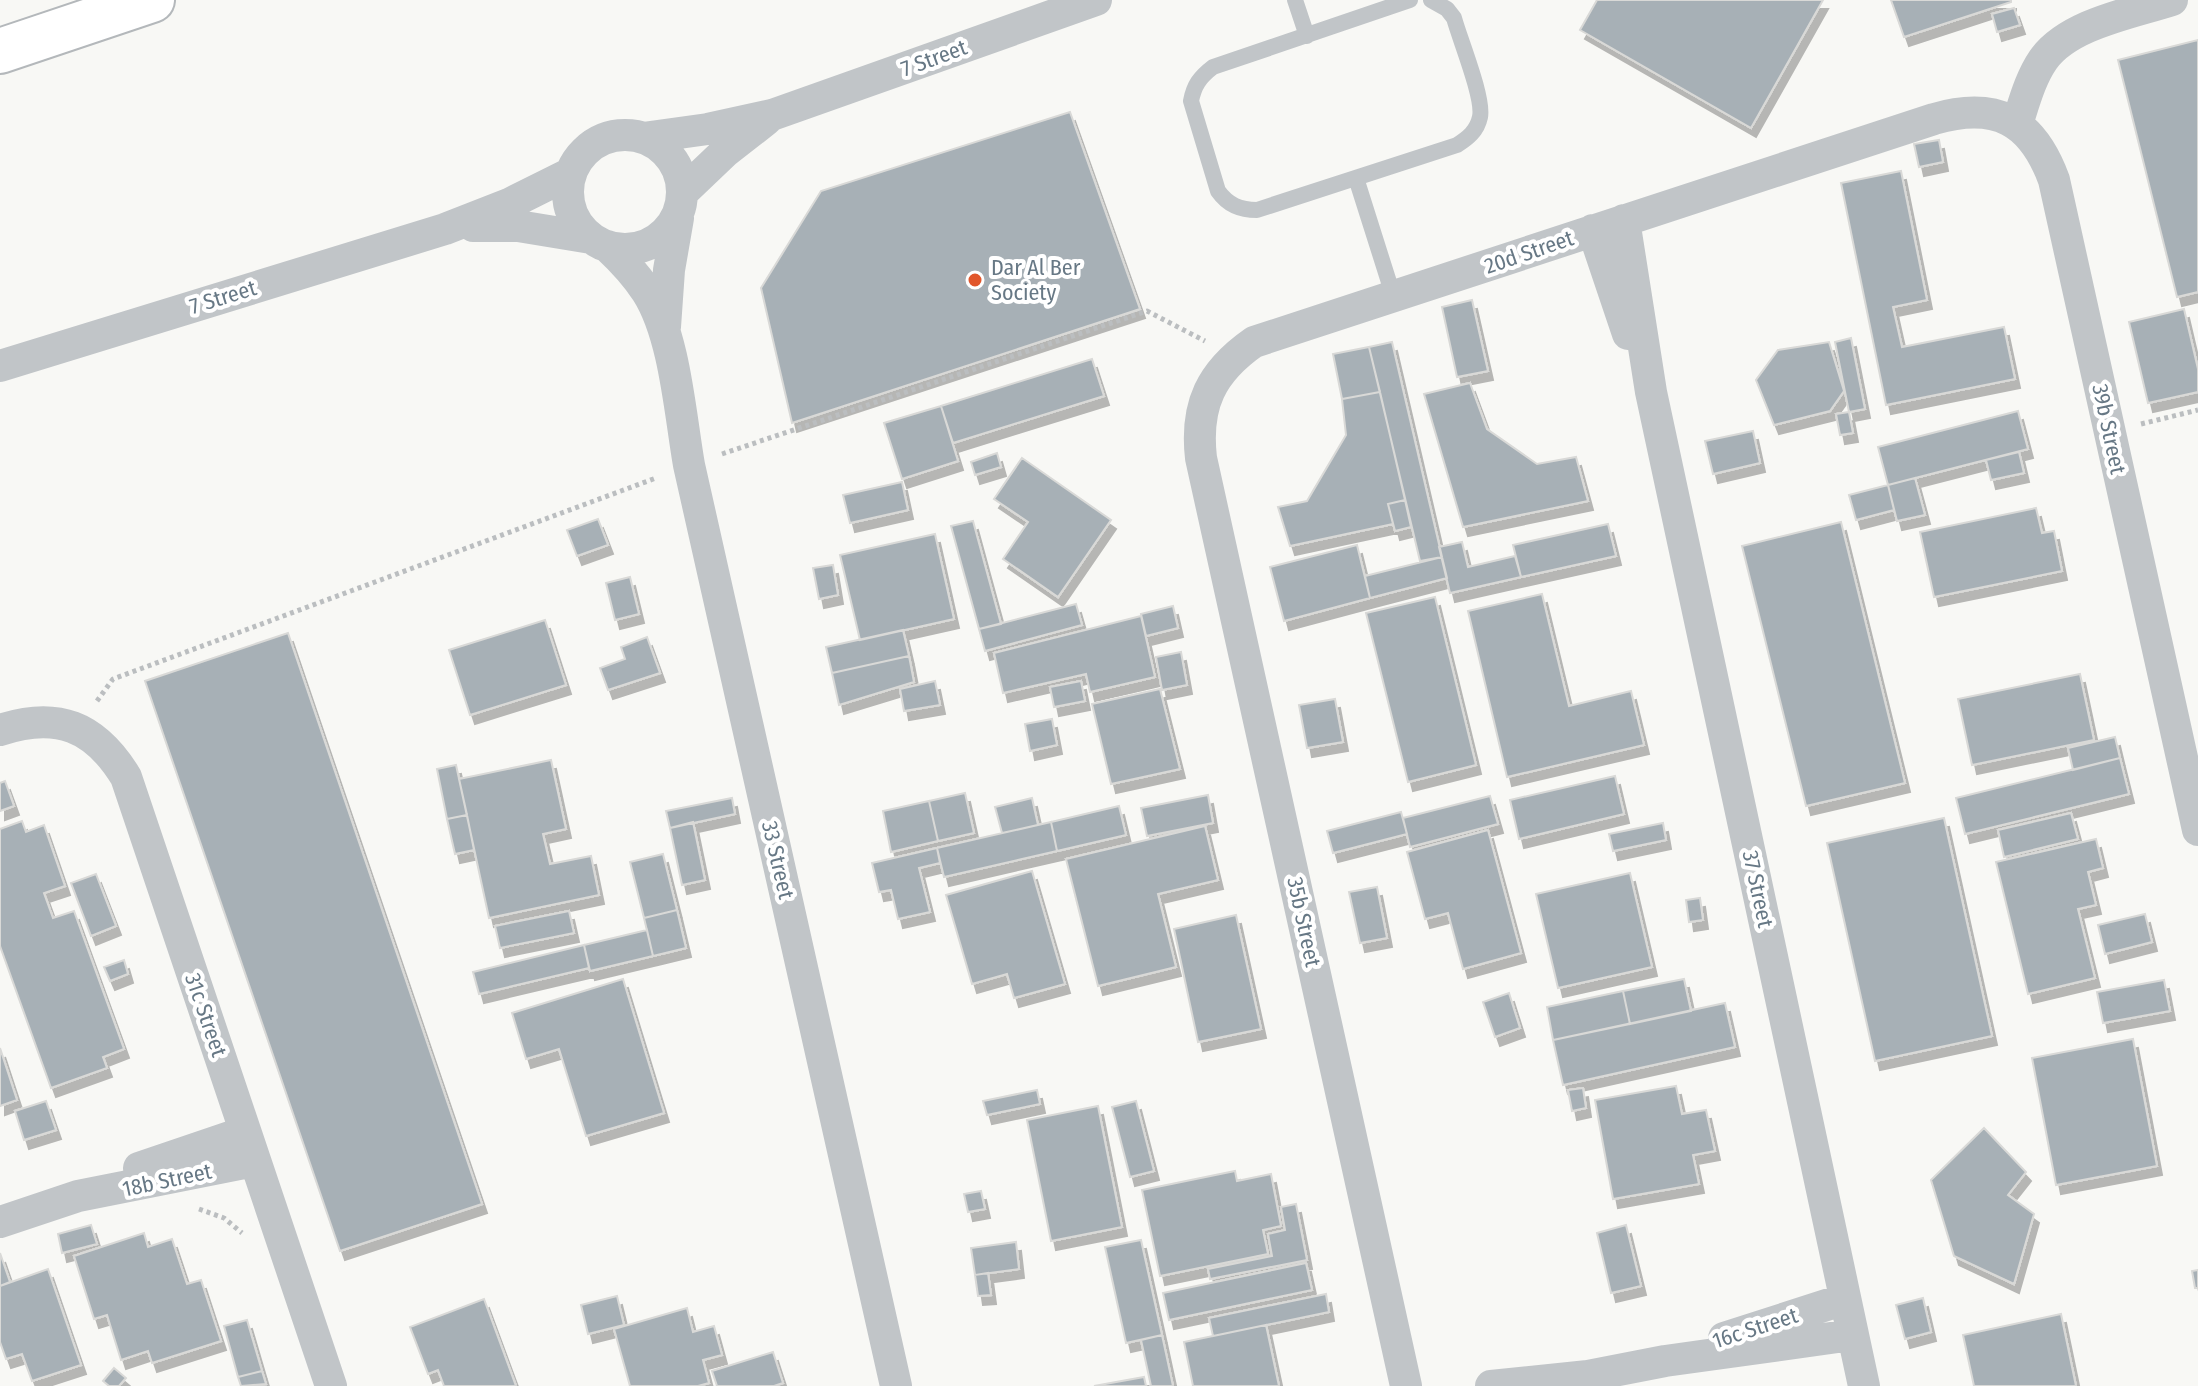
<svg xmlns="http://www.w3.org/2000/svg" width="2198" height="1386" viewBox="0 0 2198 1386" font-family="'Fira Sans Condensed',sans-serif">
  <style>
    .building { fill: #a7b0b6; stroke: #d9d9d7; stroke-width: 2; filter: url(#shadow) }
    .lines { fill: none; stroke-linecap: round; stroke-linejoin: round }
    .highway-casing { stroke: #b4b8bb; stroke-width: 48 }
    .path { stroke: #bbbec0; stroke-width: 5; stroke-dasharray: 4 4; stroke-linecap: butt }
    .lane { stroke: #c1c5c8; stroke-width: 16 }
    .street { stroke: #c1c5c8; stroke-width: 32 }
    .highway { stroke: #fff; stroke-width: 44 }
    .poi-dot { fill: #e1562b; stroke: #fff; stroke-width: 3 }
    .labels { text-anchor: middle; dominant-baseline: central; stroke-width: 8; stroke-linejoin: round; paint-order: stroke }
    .street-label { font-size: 22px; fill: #677885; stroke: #fff }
    .poi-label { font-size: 22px; fill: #677885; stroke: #fff; text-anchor: start }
  </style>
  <defs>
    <filter id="shadow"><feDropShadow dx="5" dy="9" stdDeviation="0" flood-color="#0004"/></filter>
  </defs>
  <rect width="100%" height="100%" fill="#f8f8f5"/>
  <!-- building -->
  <path class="building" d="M1597 0H1823L1751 128 1580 30Z
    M1891 0H2011V2L1904 37Z
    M2014 8 2020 25 1997 32 1992 14Z
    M2198 40V292L2177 297 2118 60Z
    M1070 112 1140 309 792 423 761 288 821 191Z
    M1939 140 1943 162 1919 167 1914 144Z
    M1901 171 1927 300 1893 307 1902 347 2004 327 2015 379 1886 405 1841 183Z
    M1472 300 1488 371 1457 377 1442 307Z
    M2184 309 2198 369V392L2148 403 2129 322Z
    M1851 338 1865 409 1849 412 1835 342Z
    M1392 342 1442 557 1420 561 1369 347Z
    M1829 342 1844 391 1830 411 1774 425 1756 380 1778 350Z
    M1369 347 1380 392 1342 399 1333 354Z
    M1092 359 1104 396 953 443 941 406Z
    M1470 383 1487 429 1537 464 1576 457 1588 501 1463 527 1424 394Z
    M1380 392 1405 500 1388 504 1393 524 1290 546 1278 507 1307 501 1346 435 1342 399Z
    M941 406 958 461 902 479 884 423Z
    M2018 411 2028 449 1888 485 1878 447Z
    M1849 412 1853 433 1840 435 1836 414Z
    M1753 431 1760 463 1713 474 1705 441Z
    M2019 452 2024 473 1991 480 1986 460Z
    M997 453 1001 467 975 475 971 462Z
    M1022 458 1111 520 1058 597 1003 559 1028 522 994 499Z
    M1915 478 1925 515 1897 521 1888 485Z
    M902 482 908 510 850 523 843 495Z
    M1888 485 1894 510 1856 520 1849 495Z
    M1405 500 1411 527 1395 531 1388 504Z
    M2036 508 2042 533 2054 531 2062 571 1934 597 1920 532Z
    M598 519 608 545 577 556 567 530Z
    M973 521 1001 624 979 629 951 526Z
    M1841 522 1905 783 1806 806 1742 546Z
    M1608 524 1616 556 1521 577 1513 545Z
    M935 534 954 619 860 640 840 555Z
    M1462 542 1468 567 1515 556 1521 577 1450 593 1439 547Z
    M1357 545 1370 598 1284 621 1270 567Z
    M1442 557 1447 578 1370 598 1365 576Z
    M833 565 838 595 819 599 813 568Z
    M630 577 639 614 615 620 606 583Z
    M1542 594 1569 706 1631 691 1644 745 1507 777 1468 611Z
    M1435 597 1476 765 1408 782 1366 613Z
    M1076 604 1082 625 985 651 979 629Z
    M1173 606 1178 628 1146 636 1141 614Z
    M1141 616 1155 677 1090 692 1086 674 1003 693 994 653Z
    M545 620 566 685 470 715 449 650Z
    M903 630 909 656 832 673 826 647Z
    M288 633 482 1204 340 1251 145 681Z
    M647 637 660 673 608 690 600 668 625 659 621 647Z
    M1181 652 1187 685 1162 690 1156 657Z
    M909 656 914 682 839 705 832 673Z
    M2080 674 2094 740 1972 765 1958 699Z
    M935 681 940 705 904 711 900 689Z
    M1081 681 1085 701 1054 707 1050 687Z
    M1160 689 1180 769 1111 784 1092 704Z
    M1335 699 1343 742 1307 748 1299 705Z
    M1052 719 1057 745 1030 751 1025 724Z
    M2115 737 2120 758 2073 770 2068 748Z
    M2120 758 2129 794 1965 834 1956 798Z
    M551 760 566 829 543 834 550 864 591 856 599 895 489 918 459 779Z
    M456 765 467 815 447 819 437 769Z
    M1615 776 1624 814 1519 839 1510 800Z
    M5 781 14 806 0 811V783Z
    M965 793 974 833 938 841 929 801Z
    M1208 795 1213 823 1147 836 1141 808Z
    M1490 796 1498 824 1410 847 1403 818Z
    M732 798 735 814 670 828 666 811Z
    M1032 798 1038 825 1002 833 995 807Z
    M929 801 938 841 891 852 883 811Z
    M1119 806 1126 835 1057 851 1051 822Z
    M1401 812 1407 834 1333 853 1327 831Z
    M2071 813 2078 839 2004 857 1998 830Z
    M467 815 474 850 455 854 447 819Z
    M1944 818 1992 1036 1875 1061 1827 843Z
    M22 821 26 832 44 825 65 886 44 893 53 918 74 911 124 1049 103 1057 107 1068 51 1088 0 946V829Z
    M693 822 705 880 682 885 670 828Z
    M1051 822 1057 851 944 877 937 848Z
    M1663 823 1666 840 1613 851 1609 834Z
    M1205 826 1218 880 1158 894 1176 967 1098 986 1066 859Z
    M1488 830 1521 953 1463 969 1448 913 1425 919 1407 852Z
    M2096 839 2103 868 2088 872 2096 905 2078 909 2095 978 2028 994 1996 862Z
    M937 848 940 863 919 868 930 912 898 919 891 890 879 892 872 863Z
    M663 854 677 910 644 918 630 862Z
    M1032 871 1065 984 1014 998 1007 974 972 984 946 895Z
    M1630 873 1652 967 1558 988 1536 894Z
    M96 874 116 926 91 936 71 883Z
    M1377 887 1387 938 1360 943 1349 892Z
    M1700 898 1703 920 1689 922 1686 900Z
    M677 910 686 948 653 956 644 918Z
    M569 911 574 933 500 948 495 926Z
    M2145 914 2152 942 2105 954 2098 925Z
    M1236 915 1261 1029 1198 1042 1174 929Z
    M647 930 653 956 590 971 584 945Z
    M584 945 589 968 479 994 473 972Z
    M124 960 128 974 110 981 104 967Z
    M623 979 664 1113 586 1136 559 1049 526 1059 512 1013Z
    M1684 979 1691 1011 1630 1024 1623 991Z
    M2164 980 2170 1011 2103 1023 2097 992Z
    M1623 991 1630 1024 1553 1040 1547 1007Z
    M1509 993 1520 1028 1495 1037 1483 1002Z
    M1725 1003 1735 1047 1563 1085 1553 1040Z
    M2133 1039 2157 1166 2056 1185 2032 1058Z
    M0 1048 17 1100 0 1106Z
    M1676 1086 1682 1114 1706 1110 1715 1151 1693 1155 1699 1184 1613 1199 1595 1100Z
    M1583 1088 1586 1108 1572 1111 1568 1090Z
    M1037 1090 1040 1104 987 1115 983 1101Z
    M46 1101 56 1130 24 1140 15 1111Z
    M1136 1101 1154 1171 1130 1177 1112 1107Z
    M1098 1106 1122 1227 1051 1241 1027 1120Z
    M1984 1128 2026 1172 2008 1195 2034 1214 2014 1284 1954 1256 1931 1180Z
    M1235 1171 1237 1181 1271 1174 1281 1226 1263 1230 1268 1254 1160 1276 1142 1190Z
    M981 1191 985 1209 968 1212 964 1194Z
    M1296 1204 1307 1260 1210 1279 1208 1269 1272 1256 1268 1234 1285 1230 1281 1207Z
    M91 1225 97 1244 62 1253 58 1234Z
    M1626 1225 1641 1286 1611 1293 1597 1233Z
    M144 1233 148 1247 172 1239 187 1284 201 1280 221 1341 152 1363 148 1351 121 1360 107 1315 94 1319 74 1256Z
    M1141 1240 1162 1335 1126 1343 1105 1247Z
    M1016 1242 1019 1269 975 1275 971 1248Z
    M0 1253 10 1282 0 1286Z
    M1306 1263 1312 1290 1169 1320 1163 1293Z
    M48 1269 81 1365 32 1381 22 1354 6 1359 0 1342V1286Z
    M2198 1270V1288H2195L2192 1271Z
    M988 1273 991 1295 978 1296 975 1275Z
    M1326 1294 1329 1312 1213 1336 1209 1318Z
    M617 1296 624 1325 588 1334 581 1305Z
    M1923 1298 1931 1332 1905 1339 1896 1305Z
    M484 1299 516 1386H444L438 1370 428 1374 410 1327Z
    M687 1308 693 1332 714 1326 722 1355 703 1360 709 1383 698 1386H630L614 1329Z
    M2061 1314 2076 1386H1974L1963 1335Z
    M247 1320 262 1371 238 1377 224 1326Z
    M1266 1325 1279 1386H1193L1184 1342Z
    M1162 1335 1173 1386H1151L1141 1340Z
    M773 1352 783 1383 774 1386H717L712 1371Z
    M114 1368 126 1378 119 1386H109L103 1381Z
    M262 1371 266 1384 241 1386 238 1377Z
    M1144 1377 1146 1386H1094Z"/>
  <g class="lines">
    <!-- highway casing -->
    <g class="highway-casing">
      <path id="highway" d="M0 51 152 0"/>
    </g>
    <!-- path -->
    <path class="path" d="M2141 424 2198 410
      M722 454 1147 311 1205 341
      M97 701 113 679 656 478
      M199 1209 224 1218 242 1233"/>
    <!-- lane -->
    <path class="lane" d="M1295 0 1307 36
      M1410 0 1213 67C1200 77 1194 85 1191 101L1218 191C1228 205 1240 210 1257 210L1457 145C1468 138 1477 131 1480 117 1484 98 1460 40 1454 18L1447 9 1431 0
      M1356 178 1394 298"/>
    <!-- street -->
    <path class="street" d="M2017 124C2024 103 2030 79 2043 60 2068 24 2132 13 2172 0
      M568 192a57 57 0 1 1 114 0a57 57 0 1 1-114 0Z
      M643 138 708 129 772 115 1096 0
      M682 193 725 152 766 120
      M1624 220 1651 392 1864 1386
      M473 226H518L591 238
      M1593 230 1628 334
      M607 246C622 260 636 275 647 292 675 336 680 414 689 465L896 1386
      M665 327 669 270 678 218
      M0 366 445 229 509 204 571 173
      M0 730C57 711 95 726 126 777L331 1386
      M139 1168 245 1132
      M0 1222 78 1196 255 1161
      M1724 1338 1845 1299
      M1406 1386 1201 458C1195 405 1211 372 1254 342L1934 119C1996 101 2032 120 2054 180L2198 830
      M1491 1386 1588 1376 1665 1361 1852 1335"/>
    <!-- highway -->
    <use href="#highway" class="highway"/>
  </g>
  <!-- markers -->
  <circle class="poi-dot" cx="975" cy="280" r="8"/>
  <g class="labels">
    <!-- street labels -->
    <g class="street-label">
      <text transform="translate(934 58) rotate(-20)">7 Street</text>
      <text transform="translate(1529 252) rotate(-19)">20d Street</text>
      <text transform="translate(223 297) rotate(-17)">7 Street</text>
      <text transform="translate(2109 429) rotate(78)">39b Street</text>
      <text transform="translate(778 860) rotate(77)">33 Street</text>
      <text transform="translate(1758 889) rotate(78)">37 Street</text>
      <text transform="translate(1304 922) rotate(78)">35b Street</text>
      <text transform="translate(206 1015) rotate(71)">31c Street</text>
      <text transform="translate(167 1180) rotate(-12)">18b Street</text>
      <text transform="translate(1755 1328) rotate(-18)">16c Street</text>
    </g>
    <!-- poi labels -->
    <g class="poi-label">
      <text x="991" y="267">Dar Al Ber<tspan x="991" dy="25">Society</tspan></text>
    </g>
  </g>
</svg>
